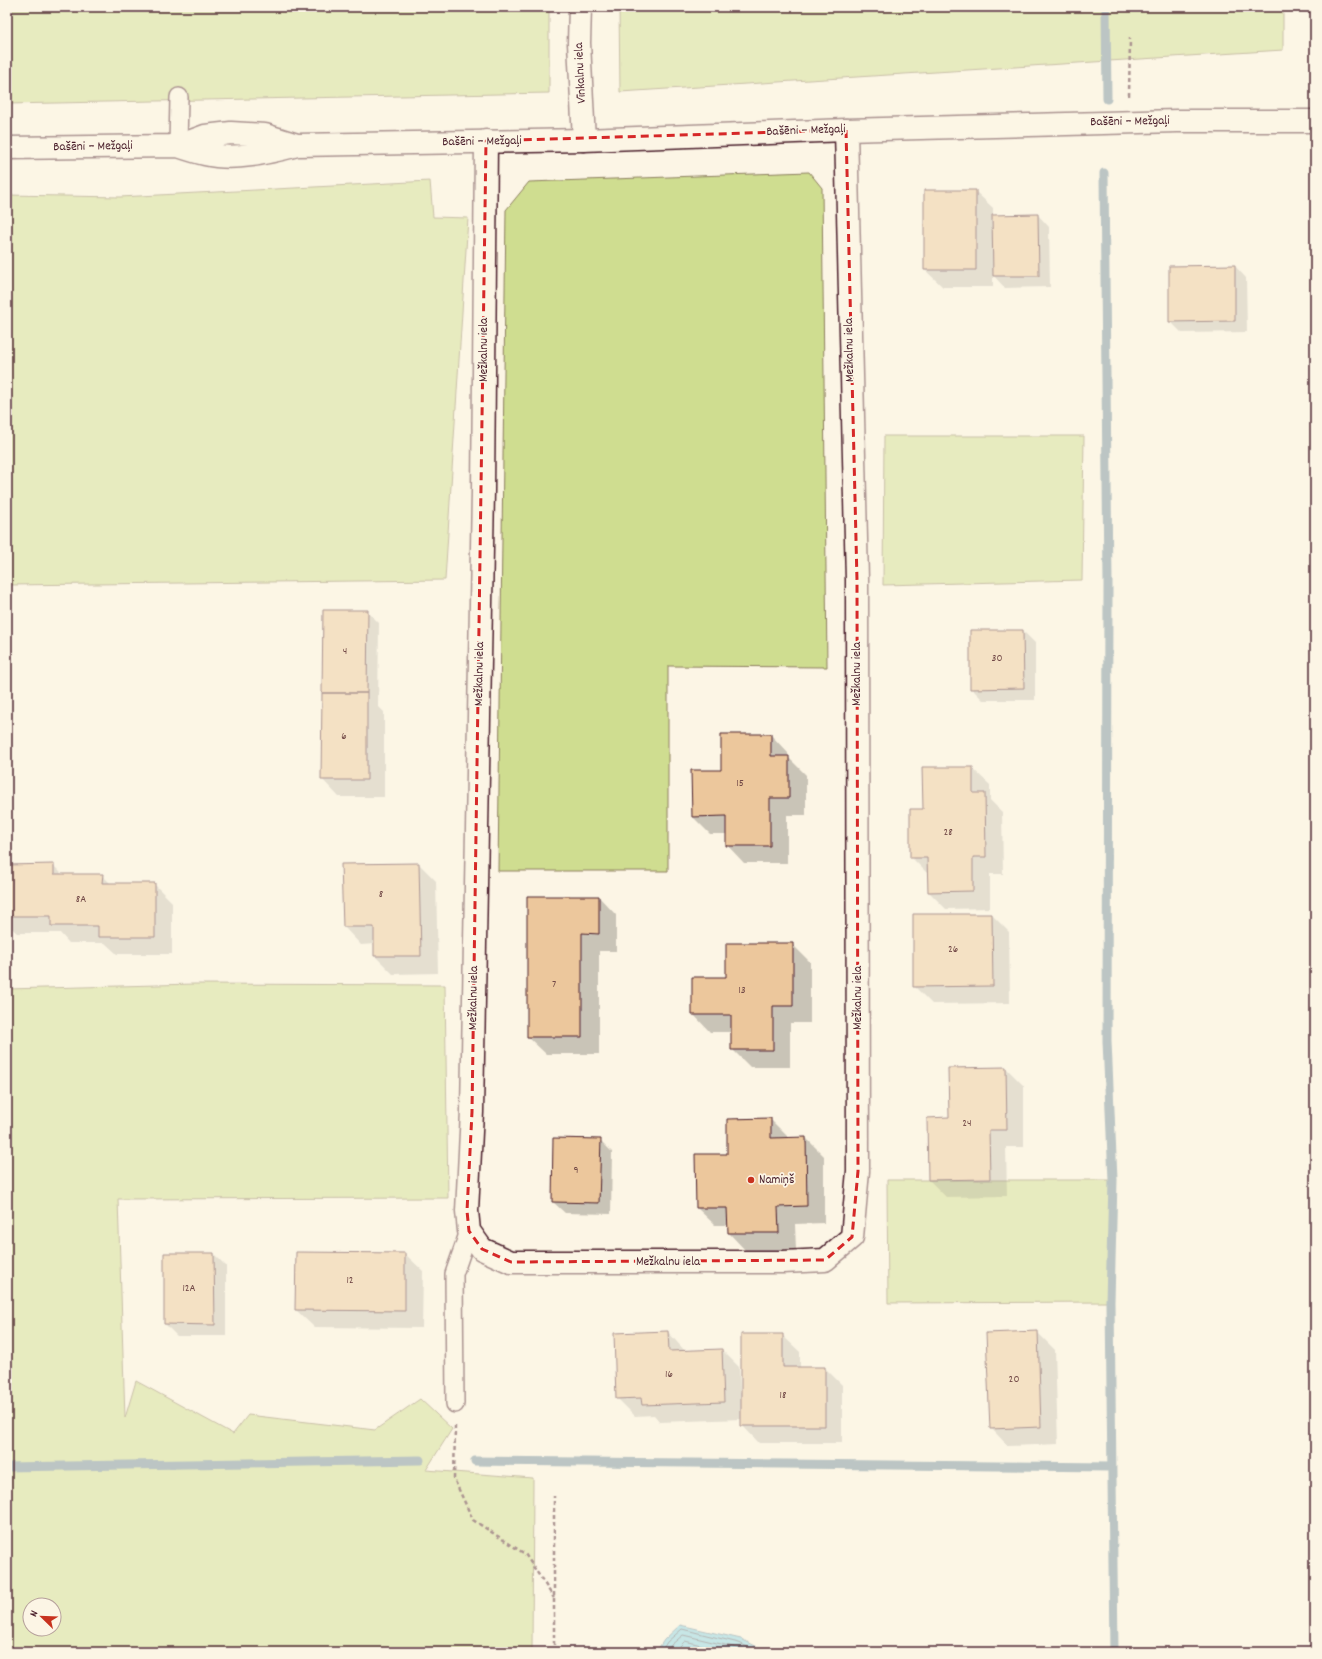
<svg xmlns="http://www.w3.org/2000/svg" width="1322" height="1659" viewBox="0 0 1322 1659" font-family="Dekko,sans-serif">
  <style>
    .green { fill: #cfdd90; stroke: #8c7e5e; fill-rule: evenodd }
    .water { fill: #87d3e6; stroke: #6f8b9b }
    .shadow { fill: #0003 }
    .lines { fill: none; stroke-linecap: round; stroke-linejoin: round }
    .shore { stroke: #626776; stroke-width: 1 }
    .stream { stroke: #6f8b9b; stroke-width: 9 }
    .building { fill: #ecc79c; stroke: #4a1f2b }
    .service-casing { stroke: #4a1f2b; stroke-width: 20 }
    .minor-casing { stroke: #4a1f2b; stroke-width: 25 }
    .tertiary-casing { stroke: #4a1f2b; stroke-width: 25 }
    .path { stroke: #4a1f2b; stroke-width: 2.5; stroke-dasharray: 4 3; stroke-linecap: butt }
    .service { stroke: #fcf5e5; stroke-width: 17 }
    .minor { stroke: #fcf5e5; stroke-width: 22 }
    .tertiary { stroke: #fcf5e5; stroke-width: 22 }
    .marked { fill: none; stroke: #d62828; stroke-width: 3; stroke-dasharray: 8 5; stroke-linejoin: round }
    .poi-dot { fill: #c8321e; stroke: #fcf5e5; stroke-width: 1.5 }
    .labels { text-anchor: middle; dominant-baseline: central; stroke-width: 3.5; stroke-linejoin: round; paint-order: stroke }
    .number-label { font-size: 11px; fill: #724947 }
    .street-label { font-size: 13px; fill: #4a1f2b; stroke: #fcf5e5 }
    .poi-label { font-size: 13px; fill: #4a1f2b; stroke: #fcf5e5; text-anchor: start }
  </style>
  <rect width="100%" height="100%" fill="#fcf5e5"/>
  <filter id="ink" filterUnits="userSpaceOnUse"><feTurbulence type="fractalNoise" baseFrequency=".025" numOctaves="2"/><feDisplacementMap in="SourceGraphic" scale="8" xChannelSelector="R" yChannelSelector="G"/><feConvolveMatrix kernelMatrix="1 2 1 2 8 2 1 2 1" color-interpolation-filters="sRGB"/></filter>
  <g filter="url(#ink)">
    <!-- green -->
    <path class="green" d="M7 7H549V93L7 104Z
      M619 7H1283V50L620 92Z
      M809 172 822 188 827 667 668 666V871H498L506 210 529 182Z
      M430 181 433 217 468 218 445 580 7 585V195L120 197Z
      M884 436H1084L1082 580 883 585Z
      M194 984 445 985 448 1198 118 1199 125 1418 136 1381 233 1434 248 1415 375 1430 420 1399 452 1429 426 1470 533 1478 532 1652H7V989ZM30 1605H54V1629H30Z
      M887 1180H1113L1110 1302 888 1303Z"/>
    <!-- water -->
    <path class="water" d="M680 1625 741 1639 768 1652H656L664 1640Z"/>
    <!-- shadow -->
    <path class="shadow" d="M1302 7H1315V15H1311Z
      M975 191 993 208V216L1038 215 1049 227 1050 287 1005 288 993 275V287H943L925 270Z
      M1235 266 1246 278 1247 332 1182 333 1170 321Z
      M367 611 379 623 378 706 384 712V797H339L322 779Z
      M1023 631 1035 643V700H983L971 688Z
      M771 735 788 753V757L806 775V815H787V863H744L727 845V834H710L692 816 722 771Z
      M972 768 990 785V800L1002 812 1003 874H990V908L946 909 929 892 928 874 911 857 924 810Z
      M419 864 436 881 438 973 393 974 375 956V944L361 945 344 927 342 865Z
      M53 865 63 875H102L111 884H154L172 902V954H117L105 943H69L60 933H17L7 924V866Z
      M599 897 616 915V951H599V1054H546L528 1037Z
      M992 915 1009 932 1010 1003 932 1004 914 986Z
      M792 944 810 962V1023H790V1067H750L732 1049V1032H710L693 1014 727 978Z
      M1006 1068 1024 1086V1147H1006L1007 1196 946 1197 929 1180 950 1118 949 1069Z
      M770 1119 788 1137V1139L806 1138 824 1156V1223L795 1224 796 1250 746 1251 729 1233V1225H715L697 1208 728 1155Z
      M600 1140 612 1152 611 1214 565 1213 553 1202Z
      M297 1253 405 1254 423 1271 422 1328 314 1327 296 1310Z
      M214 1254 226 1266V1336H177L165 1324Z
      M668 1332 685 1351 722 1350 739 1367 740 1392H742L782 1335 800 1352V1368H825L842 1385V1443H759L742 1425V1419L660 1422 654 1415 635 1416 617 1398Z
      M1037 1332 1055 1350 1058 1444 1008 1446 991 1428Z"/>
    <g class="lines">
      <!-- shore -->
      <path class="shore" d="M661 1652 667 1642 682 1629 739 1643 759 1652
        M667 1652 671 1645 683 1635 738 1648 747 1652
        M674 1652 685 1641 729 1652"/>
      <!-- stream -->
      <path class="stream" d="M1106 7 1107 99
        M1104 173 1108 583 1107 1041 1113 1180 1110 1302 1114 1652
        M475 1461 1112 1467
        M7 1467 420 1460"/>
    </g>
    <!-- building -->
    <path class="building" d="M924 190H976V270H924Z
      M1038 214 1039 276H993L992 215Z
      M1235 265V321L1169 322V266Z
      M323 610H368L367 693H322Z
      M970 630H1023L1024 688 970 689Z
      M322 693H367V780H321Z
      M721 734H771V756H789V798H770V846H726V816L692 817 691 770H721Z
      M922 767H973V793H985L986 857H973V891L928 892 927 858H910V809H923Z
      M419 863 421 956H374V927H343L341 864Z
      M54 864V874H103L102 883H155V937H98V926H51V916H7V865Z
      M527 896H599V934L582 933V1037H527Z
      M913 914H992L993 986 913 987Z
      M726 943H793V1006H773V1050H731V1015H692V977H726Z
      M1006 1067 1007 1130H989L990 1179 928 1180 927 1118 949 1117 948 1068Z
      M771 1118V1138L806 1137 807 1206 778 1207 779 1233H728L727 1208H696L695 1154H727V1119Z
      M553 1138 601 1139 599 1203 552 1202Z
      M296 1252 405 1253V1311L295 1310Z
      M164 1253H214L215 1325 164 1324Z
      M668 1331 669 1351 722 1349 724 1402 642 1405 641 1398 616 1399 614 1333Z
      M1038 1331 1041 1427 990 1429 986 1333Z
      M741 1334H783V1367H825V1426H741Z"/>
    <g class="lines">
      <!-- service casing -->
      <g class="service-casing">
        <path id="service" d="M178 146 179 97
          M455 1404 454 1274 469 1231"/>
      </g>
      <!-- minor casing -->
      <g class="minor-casing">
        <path id="minor" d="M580 7 579 43 584 140
          M486 141 483 491 472 1112 467 1211 469 1231 482 1249 511 1262H783L825 1260 852 1237 858 1171 857 580 846 130"/>
      </g>
      <!-- tertiary casing -->
      <g class="tertiary-casing">
        <path id="tertiary" d="M178 146 205 136 231 133 265 135 297 145
          M7 148 178 146C187 149 196 152 205 154 235 161 267 153 297 145L584 140 846 130 1177 121H1315"/>
      </g>
      <!-- path -->
      <path class="path" d="M1129 96 1130 38
        M455 1426 454 1479 473 1520 525 1554 554 1598
        M554 1652V1496"/>
      <!-- service -->
      <use href="#service" class="service"/>
      <!-- minor -->
      <use href="#minor" class="minor"/>
      <!-- tertiary -->
      <use href="#tertiary" class="tertiary"/>
    </g>
  </g>
  <!-- marked area -->
  <path d="M0 0H1322V1659H0ZM846 130 857 580 858 1171 852 1237 825 1260 511 1262 482 1249 469 1231 467 1211 472 1112 486 141Z" fill="#fcf5e5" fill-opacity=".55" fill-rule="evenodd"/>
  <path class="marked" d="M846 130 857 580 858 1171 852 1237 825 1260 511 1262 482 1249 469 1231 467 1211 472 1112 486 141Z"/>
  <!-- markers -->
  <circle class="poi-dot" cx="751" cy="1180" r="4"/>
  <g class="labels">
    <!-- number labels -->
    <g class="number-label">
      <text x="345" y="652">4</text>
      <text x="997" y="659">30</text>
      <text x="344" y="737">6</text>
      <text x="740" y="784">15</text>
      <text x="948" y="833">28</text>
      <text x="381" y="895">8</text>
      <text x="81" y="900">8A</text>
      <text x="953" y="950">26</text>
      <text x="554" y="985">7</text>
      <text x="742" y="991">13</text>
      <text x="967" y="1124">24</text>
      <text x="576" y="1171">9</text>
      <text x="350" y="1281">12</text>
      <text x="189" y="1289">12A</text>
      <text x="669" y="1375">16</text>
      <text x="1014" y="1380">20</text>
      <text x="783" y="1396">18</text>
    </g>
    <!-- street labels -->
    <g class="street-label">
      <text transform="translate(581 73) rotate(-93)">Vīnkalnu iela</text>
      <text transform="translate(1130 122) rotate(-1)">Bašēni – Mežgaļi</text>
      <text transform="translate(806 131) rotate(-2)">Bašēni – Mežgaļi</text>
      <text transform="translate(482 142) rotate(-1)">Bašēni – Mežgaļi</text>
      <text transform="translate(93 147) rotate(-1)">Bašēni – Mežgaļi</text>
      <text transform="translate(484 350) rotate(-90)">Mežkalnu iela</text>
      <text transform="translate(850 350) rotate(-91)">Mežkalnu iela</text>
      <text transform="translate(480 674) rotate(-89)">Mežkalnu iela</text>
      <text transform="translate(857 674) rotate(-90)">Mežkalnu iela</text>
      <text transform="translate(474 998) rotate(-89)">Mežkalnu iela</text>
      <text transform="translate(858 998) rotate(-90)">Mežkalnu iela</text>
      <text x="668" y="1262">Mežkalnu iela</text>
    </g>
    <!-- poi labels -->
    <g class="poi-label">
      <text x="759" y="1180">Namiņš</text>
    </g>
  </g>
  <!-- margin -->
  <rect width="1322" height="1659" fill="none" stroke="#fcf5e5" stroke-width="24"/>
  <rect x="12" y="12" width="1298" height="1635" fill="none" stroke="#4a1f2b" stroke-width="1.5" filter="url(#ink)"/>
  <!-- north arrow -->
  <g transform="translate(42 1617) rotate(293)"><circle r="19" fill="#fcf5e5" stroke="#b59f9b"/>
  <path d="M0-3L7 15L0 10L-7 15Z" fill="#c8321e"/>
  <text y="-6" font-size="11" font-weight="bold" text-anchor="middle" fill="#4a1f2b">N</text>
  </g>
</svg>
